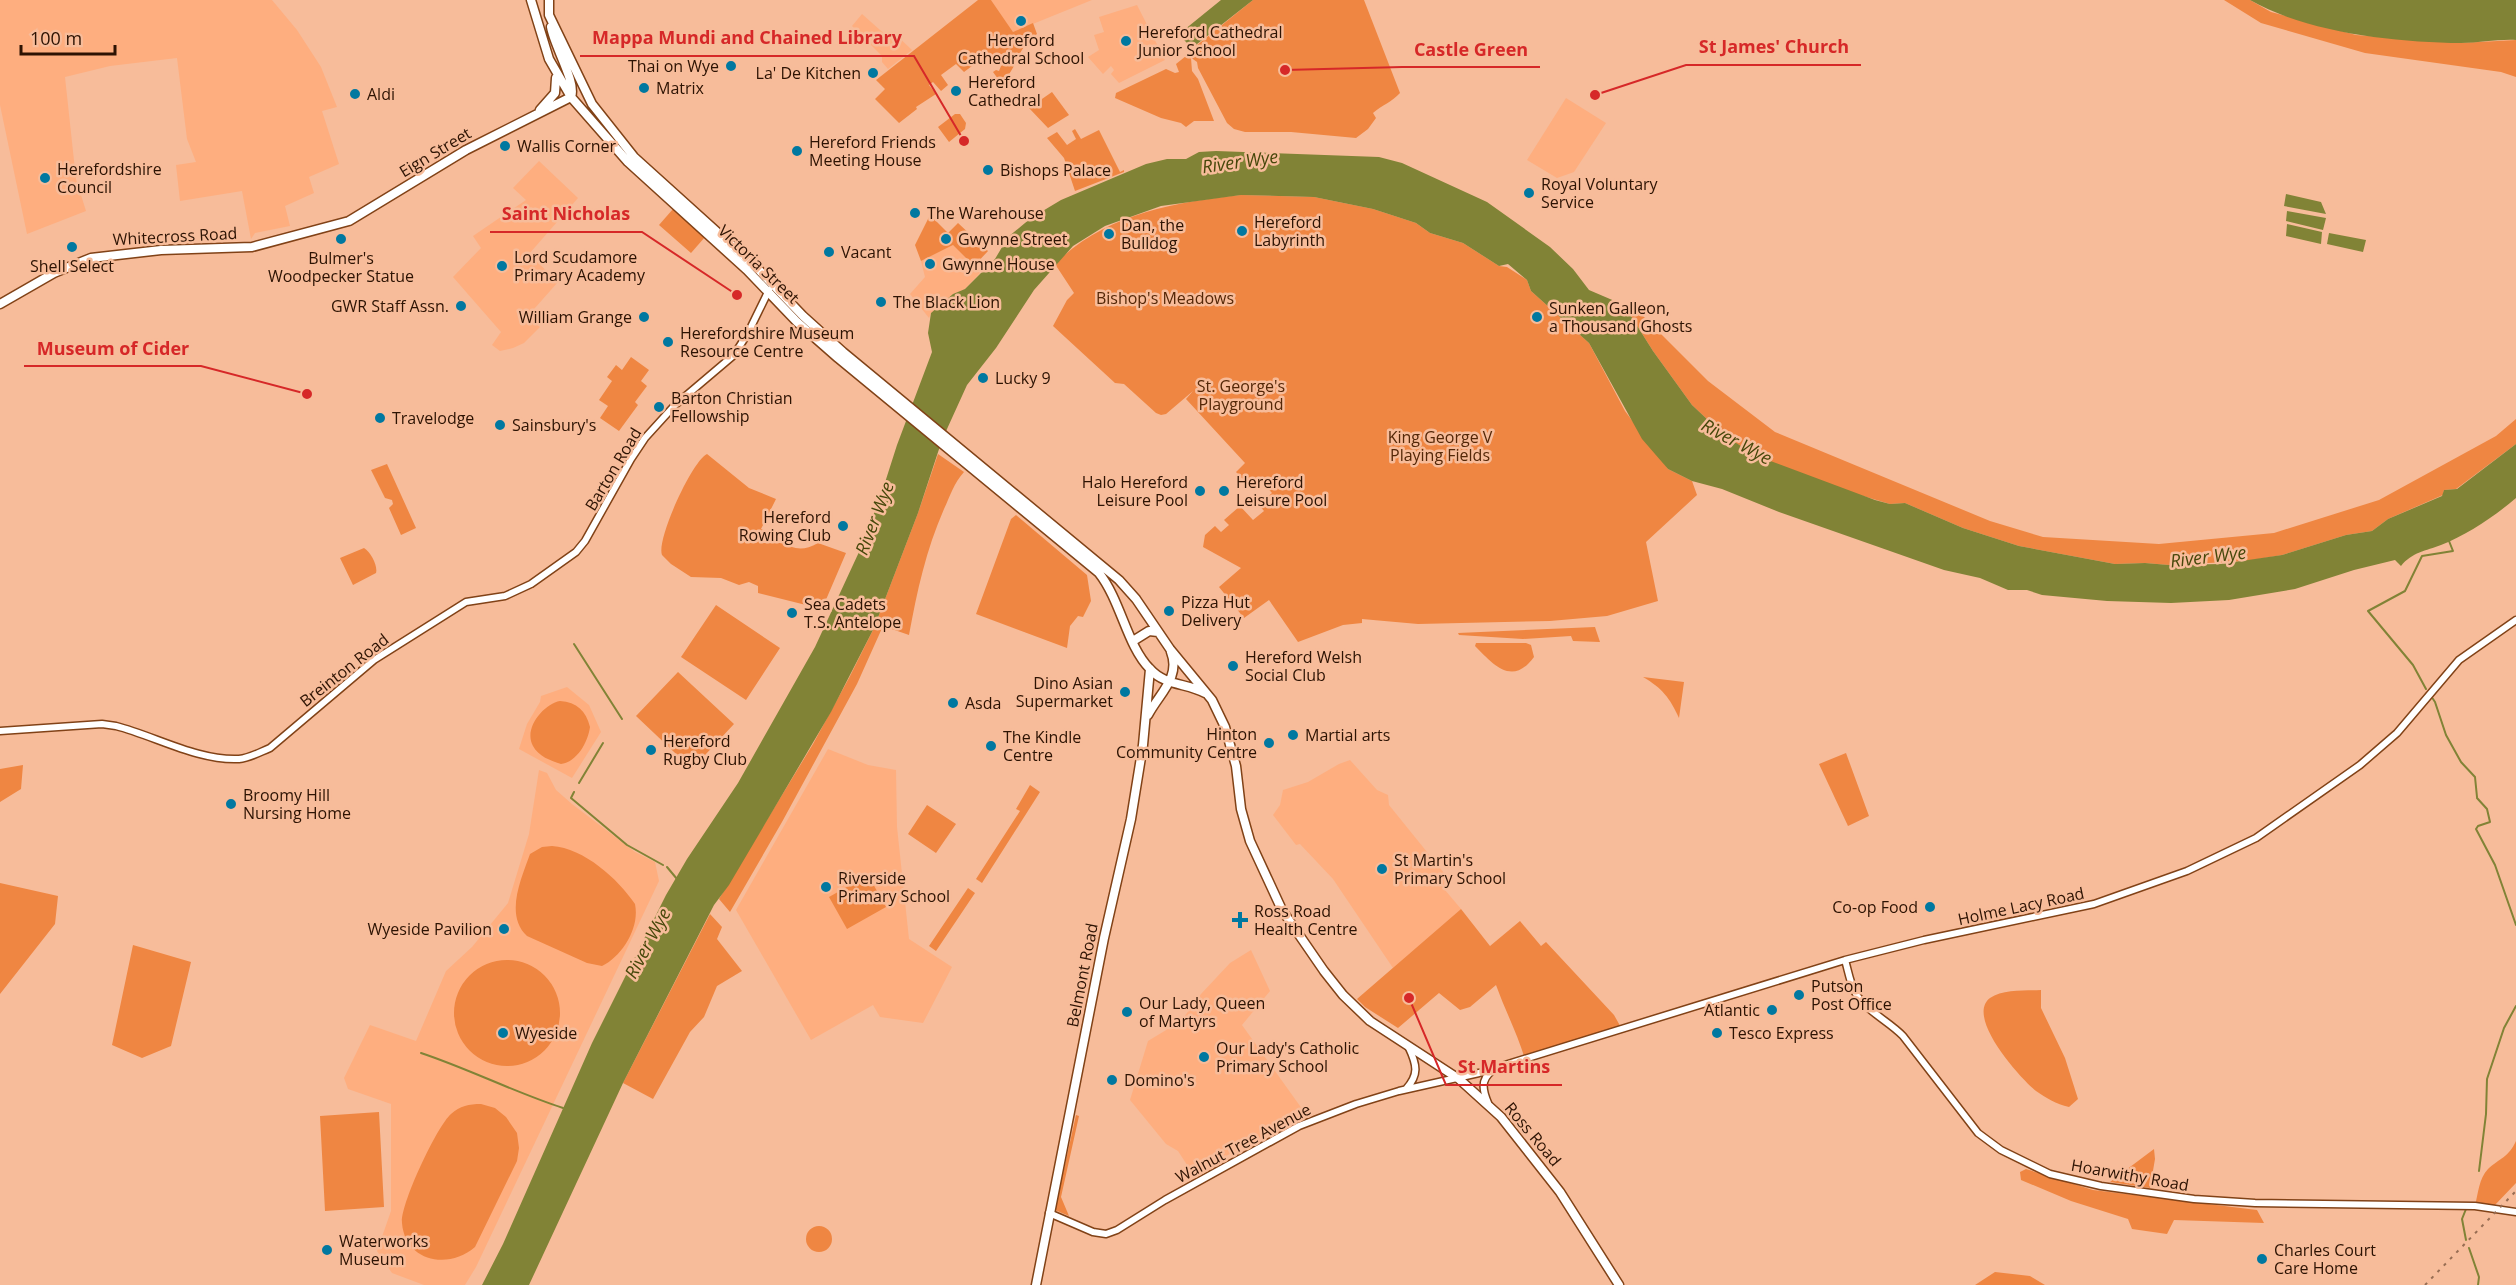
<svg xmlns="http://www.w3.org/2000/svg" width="2516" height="1285" viewBox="0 0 2516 1285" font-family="'Open Sans',sans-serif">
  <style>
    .built { fill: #feae7f }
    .green { fill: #ef8642 }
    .water { fill: #818336 }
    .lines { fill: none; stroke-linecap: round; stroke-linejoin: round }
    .stream { stroke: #818336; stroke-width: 2 }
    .tertiary-casing { stroke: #814217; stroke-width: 9 }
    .trunk-casing { stroke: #814217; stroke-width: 11 }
    .tertiary { stroke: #fff; stroke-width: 6 }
    .trunk { stroke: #fff; stroke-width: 8 }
    .rail { stroke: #986d53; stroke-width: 2; stroke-dasharray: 3 6; stroke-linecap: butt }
    .poi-dot { fill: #0078a0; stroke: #f7bc9a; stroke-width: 2 }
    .labels { text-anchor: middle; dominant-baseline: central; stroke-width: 5; stroke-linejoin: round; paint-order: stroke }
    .poi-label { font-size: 16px; fill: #2d1303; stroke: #f7bc9a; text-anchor: start }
    .street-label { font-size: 16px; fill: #2d1303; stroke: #f7bc9a }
    .park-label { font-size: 16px; fill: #542707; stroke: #f7bc9a }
    .water-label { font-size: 18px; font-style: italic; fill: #46470a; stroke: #f7bc9a }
    .leader { fill: none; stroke: #d62828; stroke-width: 2 }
    .callout-dot { fill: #d62828; stroke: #f7bc9a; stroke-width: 2 }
    .callout-label { font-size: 18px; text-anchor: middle; font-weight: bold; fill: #d62828; stroke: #f7bc9a; stroke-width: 5; stroke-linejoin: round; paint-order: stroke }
  </style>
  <rect width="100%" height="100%" fill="#f7bc9a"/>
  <!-- built -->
  <path class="built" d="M0 0H272L297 30 321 67 337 107 322 111 339 164 309 177 314 193 285 206 290 226 255 233 251 239 242 191 180 201 176 165 196 162 187 139 177 58 110 66 65 77 76 179 86 211 27 234 0 105Z
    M991 0H1092L1013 32Z
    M1137 5 1165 60 1119 83 1111 74 1114 70 1111 66 1103 74 1088 57 1099 50 1094 35 1104 32 1099 17Z
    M862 14 889 38 894 33 912 50 888 69 882 62V56L852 26Z
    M1566 98 1606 123 1574 172 1557 178 1527 160Z
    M539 161 578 198 529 254 558 282 527 317 540 327 524 343 513 348 500 351 492 345 501 332 453 277 481 248 473 236 526 200 513 188Z
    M953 245 980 273 965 289 953 294 931 313 929 318 910 294 925 277 921 261Z
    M567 687 589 705 601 732 572 778 519 749 527 724 540 702 541 696Z
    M828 749 868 765 896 770 897 827 909 939 952 967 923 1023 880 1017 873 1005 811 1040 736 910Z
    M1350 760 1377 790 1388 795 1389 805 1448 878 1444 883 1445 890 1461 909 1393 968 1333 879 1300 844 1296 845 1273 815 1280 805 1283 790 1308 782 1339 764Z
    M539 770 547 773 556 790 572 804 635 852 655 862 659 881 476 1267 465 1285H424L392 1273 377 1251 391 1211V1104L348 1089 344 1078 370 1025 416 1041 446 971 472 947 508 903 529 834Z
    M1251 950 1270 991 1242 1025 1305 1113 1193 1174 1178 1151 1166 1144 1130 1100 1148 1041 1181 1021 1201 994 1230 963Z"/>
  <!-- green -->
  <path class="green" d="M978 0H991L1013 32 1033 23 1037 34C1017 46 1018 69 1001 83L993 72 996 70 999 71 1001 66 1006 62 999 53 992 57 990 55 988 57 990 59 985 63 978 55 969 62 972 66 964 72 956 64 941 75 948 85 941 91 933 82 929 85 936 94 916 107 917 109 899 123 875 99 885 89 876 80Z
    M1253 0H1364L1400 93C1392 102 1382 105 1373 113L1376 118 1368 129 1356 138 1291 132H1245L1234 129 1227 123 1198 68 1197 62 1186 54Z
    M2224 0H2250L2271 12 2356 35 2460 43 2516 40V77L2501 72 2365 53 2261 23Z
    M1186 56 1191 58 1192 71 1198 79 1214 121H1194L1186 127 1181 123 1161 118 1115 98 1116 93 1166 69 1175 73 1179 72 1176 64Z
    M1052 92 1069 115 1048 128 1029 108Z
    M955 114H960L966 123 965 129 949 142 938 127Z
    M1075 129 1081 139 1099 130 1120 172 1124 170V172L1075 191 1064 158 1047 138 1057 132 1067 145 1076 139 1072 131Z
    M1241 195 1314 197 1373 209 1416 223 1430 233 1463 243 1499 266 1507 267 1527 280 1531 291 1589 343 1625 411 1668 469 1692 481 1697 495 1646 542 1658 601 1607 616 1550 621 1418 624 1362 619V623L1343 625 1298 642 1269 600 1244 618 1219 587 1241 568 1203 547 1205 535 1215 526 1221 532 1229 525 1224 520 1240 506 1253 520 1264 511 1259 505 1272 493 1261 481 1252 489 1236 472 1245 463 1186 399 1193 391 1166 414 1161 415 1156 413 1124 384 1115 383 1053 326 1067 300 1074 293 1055 264C1103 215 1174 202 1241 195Z
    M673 209 705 237 691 253 659 225Z
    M930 215 948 233 958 223 988 251 974 266 953 245 921 261 915 245Z
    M1639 312 1708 381 1775 432 1990 521 2043 537 2159 544 2274 533 2379 500 2496 436 2516 419V444L2456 489 2444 490 2443 495 2388 519 2372 531 2346 535 2282 555 2247 561 2169 565 2145 563 2115 564 2019 546 1963 528 1905 503 1890 504 1836 488 1757 457 1725 436 1692 405 1653 351 1631 316Z
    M631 357 649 370 641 381 647 386 635 402 638 405 619 431 600 418 608 406 599 400 612 381 607 377 616 365 622 370Z
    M707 454 749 488 776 499 761 529C783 541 794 557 818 543L846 553 822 609 758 593V586L749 582 739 585 721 578 691 577 671 564 662 555C656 540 692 461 707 454Z
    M938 454 964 472C954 483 950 496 944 509 926 550 917 591 909 635L883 626 857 684 782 822 730 912 719 899 813 744 849 678 874 628 918 513Z
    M387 464 416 528 401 535 389 508 393 504 392 500 385 498 371 470Z
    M1016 515 1087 575 1091 601 1083 617 1078 616 1070 626 1067 648 976 614 1011 519Z
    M364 548C371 552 378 566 376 573L353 585 340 558Z
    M716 605 780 648 746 700 681 657Z
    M1595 627 1600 642 1573 641 1571 636 1523 639 1459 635 1458 633Z
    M1476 643H1526L1531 645 1534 657C1512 687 1493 664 1475 646Z
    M678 672 734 724 692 769 636 716Z
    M1643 677 1684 682 1679 718C1670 698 1662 688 1643 677Z
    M560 701C577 702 586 711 590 727 588 742 577 762 561 764 551 761 538 756 533 746 523 728 544 704 560 701Z
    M1846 753 1869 816 1848 826 1819 764Z
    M23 765 21 789 0 802V769Z
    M1030 785 1040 792 982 883 976 879 1020 811 1016 809Z
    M927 805 956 824 936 853 908 834Z
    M552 846C584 848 618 879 635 904 640 928 622 956 602 966L587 963 527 936C504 915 522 877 530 854L542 847Z
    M868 875 886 907 847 929 829 897Z
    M0 883 58 896 55 924 0 994Z
    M968 888 975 893 936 951 929 946Z
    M1461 909 1490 946 1520 921 1541 946 1546 942 1614 1015 1623 1031 1525 1059C1517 1033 1505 1010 1496 985L1470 1007 1460 1010 1439 993 1398 1028 1365 1007 1357 999Z
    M710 914 722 927 717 939 742 971 717 986 704 1017 690 1032 653 1099 623 1083Z
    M133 945 191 962 171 1046 142 1058 112 1045Z
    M454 1013a53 53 0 1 1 106 0a53 53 0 1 1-106 0Z
    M2041 990V1008L2065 1058 2078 1099 2069 1107C2056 1104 2046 1098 2036 1091 2020 1078 1965 1017 1990 998 2003 989 2026 991 2041 990Z
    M481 1104 495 1108 506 1117 517 1133 519 1148 517 1161 475 1247C449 1270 405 1262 402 1223 400 1205 437 1126 451 1114 460 1106 469 1104 481 1104Z
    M379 1112 384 1207 325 1211 320 1116Z
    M1076 1115 1079 1116 1061 1197 1069 1216 1055 1210Z
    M2516 1141V1183L2494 1206H2475C2478 1194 2479 1178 2488 1169 2500 1158 2509 1157 2516 1141Z
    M2154 1149 2155 1159 2150 1188 2110 1182Z
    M2026 1169 2093 1190 2257 1210 2264 1223 2174 1220 2167 1234 2132 1229 2128 1219 2071 1201 2021 1180 2020 1172Z
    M806 1239a13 13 0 1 1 26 0a13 13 0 1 1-26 0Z
    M1995 1272 2030 1276 2045 1285H1975Z"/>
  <!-- water -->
  <path class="water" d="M1221 0H1253L1192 48 1184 40V30Z
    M2250 0H2516V40C2498 39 2479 43 2461 43 2394 42 2308 33 2250 0Z
    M1216 151 1379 157 1402 163 1487 202 1550 247 1573 269 1589 290 1624 305 1653 351 1692 405 1725 436 1757 456 1875 500 1890 504 1905 503 1963 528 2019 546 2115 564 2145 563 2169 565 2221 564 2282 555 2346 535 2372 531 2388 519 2442 496 2444 490 2457 489 2516 444V498C2495 516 2467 535 2441 545 2426 551 2412 552 2401 566L2395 560 2354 570 2295 589 2229 600 2171 603 2107 601 2042 595 2027 590H2008L1980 578 1944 570 1779 512 1722 489 1692 481 1668 469 1642 439 1589 343 1531 291 1527 280 1508 264 1499 266 1463 243 1430 233 1416 223 1373 209 1314 197 1241 195 1161 206 1105 226 1073 246 1034 290 996 348 967 385 942 440 918 513 874 628 831 712 729 885 714 905 623 1083 529 1285H482L503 1244 592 1043 666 895 687 859 738 783 815 647 859 552 881 495 897 445 932 352 928 333 931 313 953 294 965 289 995 259 1008 237 1031 218 1061 200 1146 164 1167 159H1186L1199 152Z
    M2286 194 2321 202 2326 214 2284 206Z
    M2287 211 2326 218 2323 230 2286 221Z
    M2287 224 2322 232 2321 244 2286 236Z
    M2329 233 2366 240 2363 252 2327 244Z"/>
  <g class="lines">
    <!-- stream -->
    <path class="stream" d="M574 644 622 719
      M2426 689 2413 665 2368 611 2405 591 2422 556 2453 551 2449 541
      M2431 696 2435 702 2446 735 2461 762 2475 777 2477 797
      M579 783 603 743
      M574 792 571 798 627 845 663 865
      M2477 798 2487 809 2490 822 2478 826 2476 829 2495 865 2516 925
      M667 867 677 879
      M421 1053C469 1069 514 1092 563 1108
      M2479 1171 2486 1114 2487 1079 2504 1028 2516 1006
      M2466 1240 2462 1219 2466 1209
      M2469 1248 2479 1277 2478 1285"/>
    <!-- tertiary casing -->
    <g class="tertiary-casing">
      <path id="tertiary" d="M0 731 102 724 116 726C155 736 198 761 239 759 250 758 260 752 270 748L374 660 466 602 505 596 531 584 576 552 585 541 631 459 645 438 675 405 734 355 748 333 769 290
        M1845 960C1848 970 1850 983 1855 992 1864 1010 1889 1021 1903 1036L1978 1133 2001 1150 2050 1174 2101 1186 2194 1199 2255 1203 2475 1206 2516 1212
        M1406 1089C1419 1075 1417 1065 1409 1048
        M1488 1103C1483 1091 1480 1080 1492 1071
        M1049 1213 1093 1232 1106 1234 1117 1230 1165 1200 1299 1126 1356 1104 1399 1091 1479 1073 1845 960 1924 940 2094 904 2187 871 2256 838 2360 765 2397 733 2459 660 2516 620"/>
    </g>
    <!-- trunk casing -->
    <g class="trunk-casing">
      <path id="trunk" d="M531 0 549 59 571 97 628 162 747 270 797 322 838 358 1099 573C1121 601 1127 646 1150 669 1165 686 1187 683 1205 693
        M549 0V15L592 104 634 157 758 269 803 316 843 352 1119 580 1136 599 1170 649 1212 700 1225 727 1236 766 1241 809 1250 841 1282 910 1324 971 1343 995 1370 1021 1459 1079 1501 1117 1560 1192 1619 1285
        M551 27C554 46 577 83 571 97
        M540 110 555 93 556 78
        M0 304 54 273 91 258 161 250 252 247 349 221 466 150 571 97
        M1133 641 1149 631 1158 632
        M1148 715C1159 694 1181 677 1171 652
        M1036 1285 1104 938 1131 819 1143 745 1150 669"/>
    </g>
    <!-- tertiary -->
    <use href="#tertiary" class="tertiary"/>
    <!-- trunk -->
    <use href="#trunk" class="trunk"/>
    <!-- rail -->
    <path class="rail" d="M2425 1285 2516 1191"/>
  </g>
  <!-- markers -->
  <g class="poi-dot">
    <circle cx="1021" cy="21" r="6"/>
    <circle cx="1126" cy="41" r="6"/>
    <circle cx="731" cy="66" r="6"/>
    <circle cx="873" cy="73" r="6"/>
    <circle cx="644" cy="88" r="6"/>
    <circle cx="956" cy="91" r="6"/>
    <circle cx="355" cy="94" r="6"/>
    <circle cx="505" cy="146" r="6"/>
    <circle cx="797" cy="151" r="6"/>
    <circle cx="988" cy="170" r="6"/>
    <circle cx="45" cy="178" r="6"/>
    <circle cx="1529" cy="193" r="6"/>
    <circle cx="915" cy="213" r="6"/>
    <circle cx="1242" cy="231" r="6"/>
    <circle cx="1109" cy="234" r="6"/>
    <circle cx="341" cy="239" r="6"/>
    <circle cx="946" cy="239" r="6"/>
    <circle cx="72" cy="247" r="6"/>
    <circle cx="829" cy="252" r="6"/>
    <circle cx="930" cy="264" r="6"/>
    <circle cx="502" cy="266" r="6"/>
    <circle cx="881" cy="302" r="6"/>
    <circle cx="461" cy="306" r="6"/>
    <circle cx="644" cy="317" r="6"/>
    <circle cx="1537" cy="317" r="6"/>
    <circle cx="668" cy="342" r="6"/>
    <circle cx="983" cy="378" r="6"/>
    <circle cx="659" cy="407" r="6"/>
    <circle cx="380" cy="418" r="6"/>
    <circle cx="500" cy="425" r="6"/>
    <circle cx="1200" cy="491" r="6"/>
    <circle cx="1224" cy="491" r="6"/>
    <circle cx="843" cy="526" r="6"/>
    <circle cx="1169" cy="611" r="6"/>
    <circle cx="792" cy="613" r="6"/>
    <circle cx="1233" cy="666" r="6"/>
    <circle cx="1125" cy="692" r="6"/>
    <circle cx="953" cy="703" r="6"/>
    <circle cx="1293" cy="735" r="6"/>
    <circle cx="1269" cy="743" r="6"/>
    <circle cx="991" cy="746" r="6"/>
    <circle cx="651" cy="750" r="6"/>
    <circle cx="231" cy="804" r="6"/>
    <circle cx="1382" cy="869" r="6"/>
    <circle cx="826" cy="887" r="6"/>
    <circle cx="1930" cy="907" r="6"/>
    <path d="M1237 911h6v6h6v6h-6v6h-6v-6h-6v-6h6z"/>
    <circle cx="504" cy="929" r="6"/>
    <circle cx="1799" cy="995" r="6"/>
    <circle cx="1772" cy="1010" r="6"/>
    <circle cx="1127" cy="1012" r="6"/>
    <circle cx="503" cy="1033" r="6"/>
    <circle cx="1717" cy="1033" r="6"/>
    <circle cx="1204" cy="1057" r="6"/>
    <circle cx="1112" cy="1080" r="6"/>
    <circle cx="327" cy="1250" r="6"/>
    <circle cx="2262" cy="1259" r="6"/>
  </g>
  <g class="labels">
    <!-- poi labels -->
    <g class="poi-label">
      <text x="1138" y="32">Hereford Cathedral<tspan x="1138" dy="18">Junior School</tspan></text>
      <text x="1021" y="40" text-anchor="middle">Hereford<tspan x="1021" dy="18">Cathedral School</tspan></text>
      <text x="719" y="66" text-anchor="end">Thai on Wye</text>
      <text x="861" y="73" text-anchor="end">La' De Kitchen</text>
      <text x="968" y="82">Hereford<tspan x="968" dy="18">Cathedral</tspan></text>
      <text x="656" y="88">Matrix</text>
      <text x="367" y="94">Aldi</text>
      <text x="809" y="142">Hereford Friends<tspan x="809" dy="18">Meeting House</tspan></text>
      <text x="517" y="146">Wallis Corner</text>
      <text x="57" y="169">Herefordshire<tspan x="57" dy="18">Council</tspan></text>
      <text x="1000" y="170">Bishops Palace</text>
      <text x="1541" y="184">Royal Voluntary<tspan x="1541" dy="18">Service</tspan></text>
      <text x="927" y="213">The Warehouse</text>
      <text x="1254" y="222">Hereford<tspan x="1254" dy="18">Labyrinth</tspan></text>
      <text x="1121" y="225">Dan, the<tspan x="1121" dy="18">Bulldog</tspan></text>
      <text x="958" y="239">Gwynne Street</text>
      <text x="841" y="252">Vacant</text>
      <text x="514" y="257">Lord Scudamore<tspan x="514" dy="18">Primary Academy</tspan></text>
      <text x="341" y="258" text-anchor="middle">Bulmer's<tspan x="341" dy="18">Woodpecker Statue</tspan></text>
      <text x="942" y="264">Gwynne House</text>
      <text x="72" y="266" text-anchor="middle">Shell Select</text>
      <text x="893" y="302">The Black Lion</text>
      <text x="449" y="306" text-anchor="end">GWR Staff Assn.</text>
      <text x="1549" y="308">Sunken Galleon,<tspan x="1549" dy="18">a Thousand Ghosts</tspan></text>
      <text x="632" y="317" text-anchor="end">William Grange</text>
      <text x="680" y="333">Herefordshire Museum<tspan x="680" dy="18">Resource Centre</tspan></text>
      <text x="995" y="378">Lucky 9</text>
      <text x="671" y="398">Barton Christian<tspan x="671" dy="18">Fellowship</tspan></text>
      <text x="392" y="418">Travelodge</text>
      <text x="512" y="425">Sainsbury's</text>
      <text x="1188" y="482" text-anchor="end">Halo Hereford<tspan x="1188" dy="18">Leisure Pool</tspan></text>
      <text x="1236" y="482">Hereford<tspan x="1236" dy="18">Leisure Pool</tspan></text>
      <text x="831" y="517" text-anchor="end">Hereford<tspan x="831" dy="18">Rowing Club</tspan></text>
      <text x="1181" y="602">Pizza Hut<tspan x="1181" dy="18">Delivery</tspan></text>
      <text x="804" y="604">Sea Cadets<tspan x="804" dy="18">T.S. Antelope</tspan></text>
      <text x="1245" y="657">Hereford Welsh<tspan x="1245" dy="18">Social Club</tspan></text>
      <text x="1113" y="683" text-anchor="end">Dino Asian<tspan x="1113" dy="18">Supermarket</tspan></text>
      <text x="965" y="703">Asda</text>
      <text x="1257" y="734" text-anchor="end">Hinton<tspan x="1257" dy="18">Community Centre</tspan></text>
      <text x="1305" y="735">Martial arts</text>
      <text x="1003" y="737">The Kindle<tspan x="1003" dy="18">Centre</tspan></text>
      <text x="663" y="741">Hereford<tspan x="663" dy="18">Rugby Club</tspan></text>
      <text x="243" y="795">Broomy Hill<tspan x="243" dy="18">Nursing Home</tspan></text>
      <text x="1394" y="860">St Martin's<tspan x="1394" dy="18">Primary School</tspan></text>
      <text x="838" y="878">Riverside<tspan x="838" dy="18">Primary School</tspan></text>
      <text x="1918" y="907" text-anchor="end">Co-op Food</text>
      <text x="1254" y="911">Ross Road<tspan x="1254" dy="18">Health Centre</tspan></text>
      <text x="492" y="929" text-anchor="end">Wyeside Pavilion</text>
      <text x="1811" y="986">Putson<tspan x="1811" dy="18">Post Office</tspan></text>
      <text x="1139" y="1003">Our Lady, Queen<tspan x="1139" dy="18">of Martyrs</tspan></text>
      <text x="1760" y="1010" text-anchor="end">Atlantic</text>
      <text x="515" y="1033">Wyeside</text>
      <text x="1729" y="1033">Tesco Express</text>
      <text x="1216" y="1048">Our Lady's Catholic<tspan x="1216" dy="18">Primary School</tspan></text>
      <text x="1124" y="1080">Domino's</text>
      <text x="339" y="1241">Waterworks<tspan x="339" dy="18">Museum</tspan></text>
      <text x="2274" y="1250">Charles Court<tspan x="2274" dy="18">Care Home</tspan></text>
    </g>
    <!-- street labels -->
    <g class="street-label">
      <text transform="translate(435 152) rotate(-31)">Eign Street</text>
      <text transform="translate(175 236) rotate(-3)">Whitecross Road</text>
      <text transform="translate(759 264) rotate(44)">Victoria Street</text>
      <text transform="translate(613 469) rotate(-59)">Barton Road</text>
      <text transform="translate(344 670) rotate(-38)">Breinton Road</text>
      <text transform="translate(2021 906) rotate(-12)">Holme Lacy Road</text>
      <text transform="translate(1082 975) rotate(-79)">Belmont Road</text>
      <text transform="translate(1533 1134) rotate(50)">Ross Road</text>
      <text transform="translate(1243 1143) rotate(-28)">Walnut Tree Avenue</text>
      <text transform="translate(2130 1175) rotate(10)">Hoarwithy Road</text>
    </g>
    <!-- park labels -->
    <g class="park-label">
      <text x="1165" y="298">Bishop's Meadows</text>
      <text x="1241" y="386">St. George's<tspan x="1241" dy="18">Playground</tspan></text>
      <text x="1440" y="437">King George V<tspan x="1440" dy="18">Playing Fields</tspan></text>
    </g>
    <!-- water labels -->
    <g class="water-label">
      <text transform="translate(1240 161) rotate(-8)">River Wye</text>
      <text transform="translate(1737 441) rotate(28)">River Wye</text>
      <text transform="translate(874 518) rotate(-69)">River Wye</text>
      <text transform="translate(2208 556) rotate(-7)">River Wye</text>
      <text transform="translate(647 943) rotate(-62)">River Wye</text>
    </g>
  </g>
  <!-- callouts -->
  <path class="leader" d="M964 141L914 56H580M1595 95L1686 65H1861M1285 70L1402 67H1540M737 295L642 232H490M307 394L201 366H24M1409 998L1446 1085H1562"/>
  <g class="callout-dot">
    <circle cx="964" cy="141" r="6"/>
    <circle cx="1595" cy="95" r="6"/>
    <circle cx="1285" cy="70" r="6"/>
    <circle cx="737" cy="295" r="6"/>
    <circle cx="307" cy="394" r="6"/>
    <circle cx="1409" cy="998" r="6"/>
  </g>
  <g class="callout-label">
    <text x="747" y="44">Mappa Mundi and Chained Library</text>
    <text x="1774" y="53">St James' Church</text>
    <text x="1471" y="56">Castle Green</text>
    <text x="566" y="220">Saint Nicholas</text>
    <text x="113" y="355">Museum of Cider</text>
    <text x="1504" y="1073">St Martins</text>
  </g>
  <!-- scale -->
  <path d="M21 45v9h94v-9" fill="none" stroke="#2d1303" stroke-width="3"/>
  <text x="30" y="45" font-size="18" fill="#2d1303" stroke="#f7bc9a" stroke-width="4.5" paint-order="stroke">100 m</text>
</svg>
